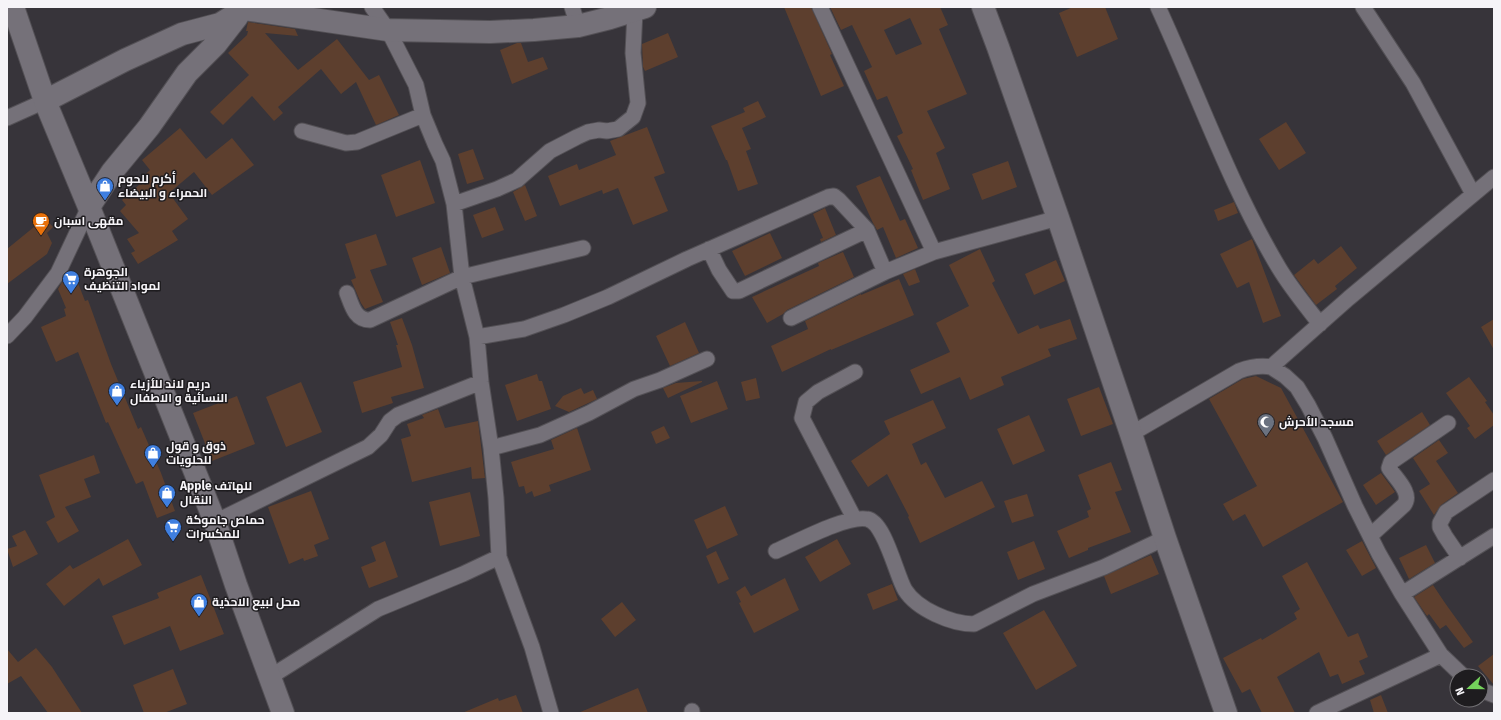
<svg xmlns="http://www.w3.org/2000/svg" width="1501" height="720" viewBox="0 0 1501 720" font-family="'Fira Sans',Cairo,sans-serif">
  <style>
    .building { fill: #5d3f2e; fill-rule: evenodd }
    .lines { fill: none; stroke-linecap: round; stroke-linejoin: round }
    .street-casing { stroke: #535055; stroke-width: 17 }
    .secondary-casing { stroke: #535055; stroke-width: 24 }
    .street { stroke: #757179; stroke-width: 15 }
    .secondary { stroke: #757179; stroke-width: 22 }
    .labels { text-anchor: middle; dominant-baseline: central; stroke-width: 3; stroke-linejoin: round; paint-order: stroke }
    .poi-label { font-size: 12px; font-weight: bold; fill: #f6f4f8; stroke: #1e1c1f; text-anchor: start }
  </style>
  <rect width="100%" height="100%" fill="#37343a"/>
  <!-- building -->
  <path class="building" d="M784 7H811L832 54 830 55 844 86 821 96Z
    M830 7H940L948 25 939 29 967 94 927 111 945 148 936 153 950 189 923 200 911 170 913 169 897 136 903 133 887 96 877 100 864 71 872 67 852 25 841 30ZM910 18 922 44 896 55 884 30Z
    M1073 7H1105L1118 39 1077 57 1059 13Z
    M248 22 295 29 298 36 265 33 298 70 337 39 369 80 379 75 399 115 376 125 356 82 341 94 321 69 278 107 283 113 274 121 252 96 223 125 210 112 249 75 228 53 247 35 248 31H246Z
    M668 33 678 57 645 71 643 67 642 44Z
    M517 43H521L528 62 543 57 548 69 512 84 500 50Z
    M758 101 766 117 742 128 751 149 746 151 758 184 738 191 727 160H726L711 126 745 112 743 108Z
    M1286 122 1306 153 1279 170 1259 139Z
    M647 127 665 173 654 177 668 211 633 225 618 188 603 194 602 190 560 206 548 176 577 164 579 170 616 155 610 141Z
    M180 128 206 159 232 138 254 165 212 195 194 172 169 193 188 219 172 231 178 240 138 264 131 253 135 251 127 239 139 233 120 211 126 205 122 200 140 184 138 181 150 170 142 160Z
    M473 149 484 179 467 184 458 154Z
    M420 160 435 203 396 217 381 175Z
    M1008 161 1017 187 982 200 972 174Z
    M880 176 900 221 905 219 918 248 896 258 883 227 877 230 873 223 856 186Z
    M525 185 537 216 525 221 513 192Z
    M1234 202 1238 213 1218 221 1214 210Z
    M495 207 504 230 482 238 473 215Z
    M825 208 836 235 821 242 820 239 823 238 813 214Z
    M45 218 53 227 47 233 52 243 47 254 7 284V249Z
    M770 233 782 258 745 276 732 251Z
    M376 234 387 265 370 270 383 302 365 309 361 303 351 280 356 278 345 244Z
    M1252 239 1281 316 1263 323 1249 282 1237 288 1220 254Z
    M1341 246 1357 268 1335 286 1337 289 1316 305 1294 275 1314 259 1318 264Z
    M441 247 450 273 422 285 412 258Z
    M980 249 995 281 992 283 1018 334 1038 325 1040 329 1070 319 1077 339 1048 349 1051 356 1001 377 1004 385 970 400 960 377 921 394 910 370 950 352 936 323 969 306 949 265Z
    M843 252 854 277 787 310 783 314 767 323 752 297 819 266 818 263Z
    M1056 260 1065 281 1034 295 1025 274Z
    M915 269 920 282 909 286 903 274Z
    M69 279 78 283 85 301 88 300 111 364 138 429 141 427 161 473 175 511 157 518 143 481 136 484 108 422 106 423 78 352 56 362 41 327 66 316 64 309 66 308 58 289 62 282Z
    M899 279 914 315 831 350V349L782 372 771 346 808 329 805 321 861 294V295Z
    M402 318 412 345 424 388 391 397 393 403 362 413 353 382 402 367 396 345H398L390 322Z
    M1494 319V350L1481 327Z
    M685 322 699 353 670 366 656 336Z
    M537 374 539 381H542L551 409 517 421 505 385Z
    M1256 376 1281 388 1343 502 1263 547 1245 514 1233 521 1223 504 1257 486 1209 399 1243 379Z
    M1469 377 1487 401 1485 402 1494 415V425L1475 439 1467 428 1470 426 1446 393Z
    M756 378 760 398 746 401 741 382Z
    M702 381V382L668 398 663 388 676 383Z
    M717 381 728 409 691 423 680 396Z
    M301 382 322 432 286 447 266 397Z
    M1099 387 1113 424 1081 436 1067 399Z
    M581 388 584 394 593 390 597 399 569 412 555 406 563 396Z
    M237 396 255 444 212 461 193 413Z
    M933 400 946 428 912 444 921 465 926 462 945 498 982 481 995 507 920 543 908 517 909 516 887 474 868 487 851 461 890 434 884 421Z
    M438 409 445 428 478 421 485 478 472 479 471 467 412 482 401 439 411 436 407 424 424 418 422 415Z
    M1422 412 1430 425 1386 455 1377 441Z
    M1029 415 1045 451 1013 465 997 429Z
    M664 426 670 438 656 444 651 432Z
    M577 428 591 470 549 485 551 491 534 497 532 491 526 494 524 486 519 487 511 462 554 449 551 440Z
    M1439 440 1448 453 1436 461 1458 493 1441 505 1434 515 1419 491 1430 484 1413 458Z
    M94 455 100 473 84 479 91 497 65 507 79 531 58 543 46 522 55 517 39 475Z
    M1111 462 1122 490 1115 492 1131 532 1088 548V550L1069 558 1057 531 1089 517 1087 511 1091 509 1078 475Z
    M1381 473 1395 492 1376 505 1363 485Z
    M311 491 329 539 314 545 318 556 304 561 303 558 289 564 268 507Z
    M470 492 480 536 440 546 429 502Z
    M1027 494 1034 516 1012 523 1004 501Z
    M725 506 738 535 707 549 694 520Z
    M25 530 38 554 13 567 7 549 17 546 12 536Z
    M128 539 142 565 103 586 99 578 64 606 46 584 70 565 73 569Z
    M837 539 851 564 820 582 805 557Z
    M385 541 398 577 369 588 361 567 376 561 371 547Z
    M1034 541 1045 569 1018 580 1007 552Z
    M1362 541 1376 568 1362 576 1346 550Z
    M1426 545 1435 563 1409 579 1399 558Z
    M716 551 729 579 718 584 706 556Z
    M1151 555 1159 574 1111 594 1104 576Z
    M1307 562 1348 637 1358 633 1368 657 1359 661 1365 674 1342 684 1338 674 1330 677 1319 652 1277 677 1295 713H1262L1250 689 1242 693 1223 658 1261 638 1262 640 1297 619 1294 613 1300 609 1282 576Z
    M201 575 224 634 180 651 170 626 124 645 112 616 159 598 157 593Z
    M785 578 799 610 754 633 739 603 741 602 736 592 745 586 751 596Z
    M892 584 898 600 873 610 867 594Z
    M1433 585 1445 603 1473 642 1464 648 1446 625 1440 629 1429 614 1427 616 1414 597Z
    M622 602 636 620 615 637 601 619Z
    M1044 610 1077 666 1036 690 1003 633Z
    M36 648 52 667 82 713H48L21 676 7 684V649L18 662Z
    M1494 654V685L1478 666Z
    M173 669 187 704 164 713H144L133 685Z
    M638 688 648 713H578Z
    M516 695 523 713H462L498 698 499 701Z
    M1381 695 1388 713H1374L1370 700Z"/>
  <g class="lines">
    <!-- street casing -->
    <g class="street-casing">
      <path id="street" d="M372 7 388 30 416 85 423 115 435 144 443 161 454 204 462 277 477 337 481 382 491 448 496 498 499 557 532 647 551 713
        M572 7 578 26
        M820 7 934 252
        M1158 7C1198 94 1230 186 1279 268 1291 288 1306 306 1320 324
        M1363 7 1413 83 1473 194
        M7 118 45 101
        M302 131 346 143 357 142 423 115
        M454 204 497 189 517 180 550 151 577 137 588 132 599 130 607 131 618 129 633 117 638 103 633 53 635 11
        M709 249 719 270 733 291H739L867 230
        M347 293C352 306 355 320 370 320L462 277 583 248
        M791 318 885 272 934 252 1058 218
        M7 336 25 317 58 273 89 207
        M477 337 524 329 564 315 608 297 687 259 828 197 834 196 839 200 867 230 885 272
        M1271 367 1285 376 1297 387 1308 405 1325 438 1355 506 1379 554 1402 594 1441 655 1463 676
        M1131 434 1239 371C1250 367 1259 365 1271 367L1349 298 1494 177
        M491 448 540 435 589 413 634 389 660 380 707 359
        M854 518 802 418 806 402 818 392 855 372
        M215 522 368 447 381 435 390 421 398 415 481 382
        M1370 536 1404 505C1413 493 1395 478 1389 468L1391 462 1448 423
        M776 551C797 542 847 515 867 519 885 522 896 575 905 590 917 609 951 624 974 624L1033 594 1104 567 1165 538
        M1460 558 1445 536 1440 527V523L1446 512 1494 480
        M1402 594 1494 536
        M270 677 378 609 463 574 499 557
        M1481 690 1494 695
        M692 711V713
        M1317 713 1441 655"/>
    </g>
    <!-- secondary casing -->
    <g class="secondary-casing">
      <path id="secondary" d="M13 7 45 101 89 207 215 522 236 585 283 713
        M983 7 998 47 1058 218 1131 434 1165 538 1226 713
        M45 101 125 60 182 34 220 24 244 9 388 30 490 32 534 30 578 26 610 18 645 7
        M89 207 112 172 149 127 187 73 216 44 237 17"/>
    </g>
    <!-- street -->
    <use href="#street" class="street"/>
    <!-- secondary -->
    <use href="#secondary" class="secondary"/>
  </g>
  <!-- icons -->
  <defs>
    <g id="shop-pin" transform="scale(0.9)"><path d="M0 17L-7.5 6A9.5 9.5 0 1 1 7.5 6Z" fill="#3f7fe0" stroke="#1e1c1f"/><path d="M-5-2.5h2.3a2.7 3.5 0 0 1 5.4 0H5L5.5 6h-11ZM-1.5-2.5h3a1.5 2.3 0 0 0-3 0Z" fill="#fff"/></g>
    <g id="cafe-pin" transform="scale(0.9)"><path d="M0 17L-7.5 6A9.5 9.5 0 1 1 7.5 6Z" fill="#e8710a" stroke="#1e1c1f"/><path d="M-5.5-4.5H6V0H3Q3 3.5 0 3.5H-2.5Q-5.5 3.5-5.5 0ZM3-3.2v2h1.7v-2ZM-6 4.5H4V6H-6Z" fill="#fff"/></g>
    <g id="supermarket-pin" transform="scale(0.9)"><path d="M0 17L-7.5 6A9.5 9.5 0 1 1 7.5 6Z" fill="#3f7fe0" stroke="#1e1c1f"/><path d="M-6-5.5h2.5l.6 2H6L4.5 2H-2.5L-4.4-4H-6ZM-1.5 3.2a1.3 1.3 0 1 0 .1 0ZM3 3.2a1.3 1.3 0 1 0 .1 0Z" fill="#fff"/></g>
    <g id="mosque-pin" transform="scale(0.9)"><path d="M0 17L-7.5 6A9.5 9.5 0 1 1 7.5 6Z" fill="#6b7280" stroke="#1e1c1f"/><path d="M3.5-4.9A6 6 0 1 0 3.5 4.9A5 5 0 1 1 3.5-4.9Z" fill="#fff"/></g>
  </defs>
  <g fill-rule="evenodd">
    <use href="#shop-pin" x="105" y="186"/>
    <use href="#cafe-pin" x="41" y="221"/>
    <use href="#supermarket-pin" x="71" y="279"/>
    <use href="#shop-pin" x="117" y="391"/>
    <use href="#mosque-pin" x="1266" y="422"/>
    <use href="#shop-pin" x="153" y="453"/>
    <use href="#shop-pin" x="167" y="493"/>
    <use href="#supermarket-pin" x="173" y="527"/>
    <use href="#shop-pin" x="199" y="602"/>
  </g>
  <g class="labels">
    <!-- poi labels -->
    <g class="poi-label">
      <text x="118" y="179">أكرم للحوم<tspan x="118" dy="14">الحمراء و البيضاء</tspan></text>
      <text x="54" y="221">مقهى اسبان</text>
      <text x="84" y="272">الجوهرة<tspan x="84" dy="14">لمواد التنظيف</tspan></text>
      <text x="130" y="384">دريم لاند للأزياء<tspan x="130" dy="14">النسائية و الاطفال</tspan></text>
      <text x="1279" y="422">مسجد الأحرش</text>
      <text x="166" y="446">ذوق و قول<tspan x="166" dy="14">للحلويات</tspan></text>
      <text x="180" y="486">Apple للهاتف<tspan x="180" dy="14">النقال</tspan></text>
      <text x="186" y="520">حماص جاموكة<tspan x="186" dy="14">للمكسرات</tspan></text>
      <text x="212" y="602">محل لبيع الاحذية</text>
    </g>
  </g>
  <!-- border -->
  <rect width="1501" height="720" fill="none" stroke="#f6f4f8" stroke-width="16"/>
  <!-- north arrow -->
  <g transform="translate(1469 688) rotate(249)"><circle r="19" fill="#1e1c1f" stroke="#747276"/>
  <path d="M0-3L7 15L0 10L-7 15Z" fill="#74d25b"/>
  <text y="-6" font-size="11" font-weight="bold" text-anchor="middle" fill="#f6f4f8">N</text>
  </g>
</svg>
